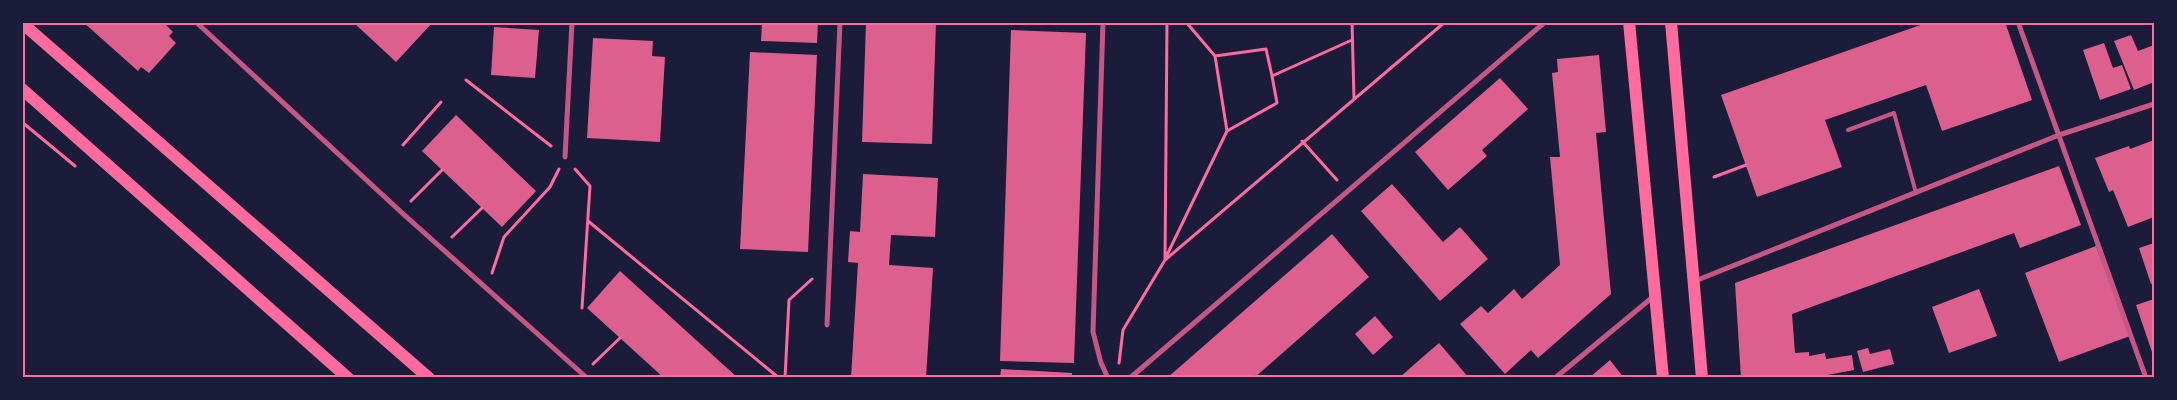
<svg xmlns="http://www.w3.org/2000/svg" width="2177" height="400" viewBox="0 0 2177 400" font-family="Merriweather,serif">
  <style>
    .building { fill: #dd5f8e }
    .lines { fill: none; stroke-linecap: round; stroke-linejoin: round }
    .path { stroke: #ff6b9d; stroke-width: 3 }
    .service { stroke: #c65784; stroke-width: 4 }
    .minor { stroke: #c65784; stroke-width: 5 }
    .primary { stroke: #ff6b9d; stroke-width: 12 }
    .neatline { fill: none; stroke: #ff6b9d; stroke-width: 2 }
  </style>
  <rect width="100%" height="100%" fill="#1b1b3a"/>
  <!-- building -->
  <path class="building" d="M83 22H163L173 32 169 36 176 43 149 73 141 67 138 71Z
    M353 22H433L396 62Z
    M762 22H818L817 43 761 41Z
    M866 22H936L932 144 862 142Z
    M1929 22H2005L2032 100 1942 131 1926 85 1825 120 1842 167 1757 197 1721 95Z
    M494 27 539 30 535 78 491 75Z
    M1011 30 1086 33 1074 363 1000 361Z
    M2131 35 2138 51 2154 45V82L2134 90 2114 41Z
    M593 38 653 41 652 56 665 57 660 142 587 138Z
    M2104 43 2113 68 2122 65 2131 89 2100 100 2083 50Z
    M750 52 817 55 808 252 740 249Z
    M1599 55 1606 132 1596 133 1611 294 1538 358 1531 350 1505 374 1460 324 1481 306 1488 313 1514 289 1522 299 1560 265 1550 157H1560L1552 73 1558 72 1557 59Z
    M1500 78 1528 109 1482 150 1487 156 1448 190 1415 152Z
    M456 115 536 191 502 227 422 151Z
    M2154 140V217L2128 227 2113 190 2109 192 2095 158 2129 146 2130 149Z
    M2059 166 2081 225 2020 248 2014 233 1792 314 1795 353 1809 352V356L1825 353 1826 359 1852 355 1854 370 1811 378H1741L1735 283Z
    M863 174 938 178 935 237 891 235 889 265 933 268 926 378H851L858 263 848 262 850 231 860 232Z
    M1392 184 1443 242 1460 227 1488 259 1440 301 1361 211Z
    M1332 234 1369 277 1254 378H1167Z
    M2154 243V283L2151 284 2139 248Z
    M2096 246 2130 336 2059 362 2025 273Z
    M620 271 738 378H664L587 308Z
    M1979 289 1997 336 1949 353 1932 307Z
    M2154 299V358L2136 305Z
    M1375 316 1393 337 1373 355 1355 334Z
    M1439 343 1469 378H1399L1417 362Z
    M1868 348 1870 354 1890 349 1894 364 1863 372 1857 351Z
    M1610 360 1624 378H1589Z
    M1001 369 1072 373V378H1000Z"/>
  <g class="lines">
    <!-- path -->
    <path class="path" d="M1186 22 1215 56 1227 131 1277 103 1272 76
      M1352 22 1354 99
      M1215 56 1266 49 1272 76 1352 40
      M466 80 551 146
      M22 122 75 166
      M1302 141 1337 180
      M403 145 441 102
      M575 169 590 186 582 308
      M1714 177 1746 165
      M411 201 442 170
      M588 221 779 378
      M452 237 482 208
      M1166 257 1227 131
      M1165 260 1445 22
      M492 273 504 237 550 187 559 169
      M1119 363 1123 330 1165 260 1167 22
      M593 364 620 338
      M785 378 789 300 812 279"/>
    <!-- service -->
    <path class="service" d="M1848 130 1894 113 1916 193"/>
    <!-- minor -->
    <path class="minor" d="M196 22 401 212 587 378
      M1103 22 1093 332 1101 363 1108 378
      M2018 22 2146 378
      M565 157 572 22
      M1695 281 2059 135 2154 104
      M827 325 840 22
      M1130 378 1545 22
      M1555 378 1654 296"/>
    <!-- primary -->
    <path class="primary" d="M1629 22 1663 378
      M1671 22 1702 378
      M22 23 429 378
      M22 89 348 378"/>
  </g>
  <!-- border -->
  <rect width="2177" height="400" fill="none" stroke="#1b1b3a" stroke-width="48"/>
  <rect x="24" y="24" width="2129" height="352" class="neatline"/>
</svg>
